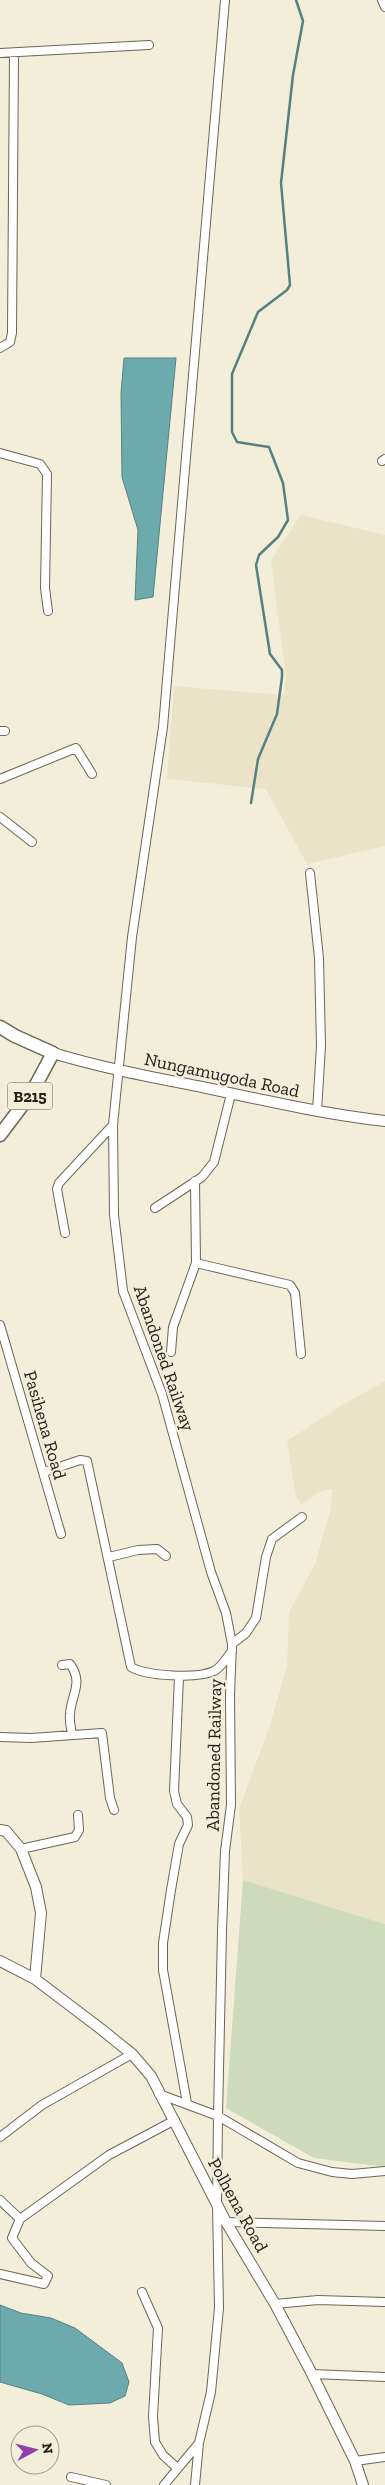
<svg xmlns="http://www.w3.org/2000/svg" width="385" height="2485" viewBox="0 0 385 2485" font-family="'Zilla Slab',serif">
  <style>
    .built { fill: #eae3c8 }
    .green { fill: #cddbbc }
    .water { fill: #6caaad; stroke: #568181 }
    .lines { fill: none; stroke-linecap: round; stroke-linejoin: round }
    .stream { stroke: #568181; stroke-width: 2.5 }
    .minor-casing { stroke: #6b6755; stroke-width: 10 }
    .tertiary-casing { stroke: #6b6755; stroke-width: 12 }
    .primary-casing { stroke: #6b6755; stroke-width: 15 }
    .minor { stroke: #fff; stroke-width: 8 }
    .tertiary { stroke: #fff; stroke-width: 10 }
    .primary { stroke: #fff; stroke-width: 12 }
    .labels { text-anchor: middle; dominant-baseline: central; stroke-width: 5; stroke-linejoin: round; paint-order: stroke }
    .shield { fill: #f3eeda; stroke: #615e53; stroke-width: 1 }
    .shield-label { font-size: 16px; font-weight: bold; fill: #232119 }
    .street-label { font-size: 18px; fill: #232119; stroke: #f3eeda }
  </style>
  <rect width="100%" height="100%" fill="#f3eeda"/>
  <!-- built -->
  <path class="built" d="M301 515 385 535V846L307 864 266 789 167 779 174 686 284 695 286 677 271 560Z
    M385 1381V1924L243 1880 239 1809 269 1728 287 1666 289 1613 315 1564 331 1508 332 1489 322 1491 301 1504 296 1497 287 1441 342 1405Z"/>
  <!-- green -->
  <path class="green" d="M243 1880 385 1924V2167L314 2158 226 2108Z"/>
  <!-- water -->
  <path class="water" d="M124 358H176L153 597 135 600 138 530 122 477 121 393Z
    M0 2305 21 2313 51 2318 75 2328 122 2363 129 2382 125 2396 110 2403 69 2405 42 2394 0 2382Z"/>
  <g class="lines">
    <!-- stream -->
    <path class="stream" d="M251 803 258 759 277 714 282 677V670L270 654 256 565 259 555 278 537 288 520 283 483 269 447 237 442 232 432V374L258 312 287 290 290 285 281 183 293 75 303 21 296 0"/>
    <!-- minor casing -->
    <g class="minor-casing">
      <path id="minor" d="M382 0 385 7
        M0 53 149 45
        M0 348 10 342 12 333 14 53
        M0 453 40 464 47 474 45 588 48 611
        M382 461 385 459
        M0 731H5
        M0 779 76 748 92 774
        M0 817 32 842
        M310 873 319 958 321 1046 317 1111
        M195 1181 196 1263 290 1285 295 1293 301 1354
        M155 1208 202 1177 214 1162 231 1094
        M65 1233 57 1189 59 1183 113 1125
        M0 1325 61 1534
        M171 1352 173 1327 196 1263
        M44 1472 80 1460 87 1461 131 1667C146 1676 197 1679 214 1671 221 1668 227 1657 232 1651
        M109 1557 138 1550 157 1549 166 1556
        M232 1644 246 1633 256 1618 266 1557 272 1539 302 1517
        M62 1665 70 1664C84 1683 71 1695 70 1714 69 1721 71 1728 72 1734
        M179 1677 174 1791 177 1804 187 1817 188 1825 179 1844 171 1890 163 1943V1970L187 2103
        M0 1737 31 1738 102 1733 110 1798 114 1810
        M21 1849 75 1837 79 1830 78 1815
        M159 2094 218 2116 298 2163 332 2172 352 2174 385 2171
        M0 2137 42 2105 132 2054
        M0 2200 20 2219
        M226 2222 385 2226
        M0 2274 44 2284 48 2276 31 2263 12 2238 20 2219 109 2155 175 2120
        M142 2292 158 2328 153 2416 155 2442 163 2455 177 2468
        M275 2304 318 2300 385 2302
        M312 2374 385 2377
        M355 2461 385 2457
        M71 2477 106 2485
        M164 2485 199 2443
        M195 2485 199 2443 211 2392 219 2308 217 2205 218 2116 222 1931 225 1851 231 1805 230 1695 232 1644 226 1613 211 1572 162 1394 123 1291 114 1215 113 1125 132 937 163 727 225 0"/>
    </g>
    <!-- tertiary casing -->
    <g class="tertiary-casing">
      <path id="tertiary" d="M53 1053C102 1068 152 1077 202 1087 263 1100 323 1114 385 1121
        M0 1830 6 1831 21 1849 36 1887 41 1913 35 1979
        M0 1961 35 1979 101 2029 132 2054 151 2076 226 2222 275 2304 312 2374 355 2461 363 2485"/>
    </g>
    <!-- primary casing -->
    <g class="primary-casing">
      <path id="primary" d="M0 1027 15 1036 53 1053 31 1094 0 1135"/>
    </g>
    <!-- minor -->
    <use href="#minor" class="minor"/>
    <!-- tertiary -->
    <use href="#tertiary" class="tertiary"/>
    <!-- primary -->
    <use href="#primary" class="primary"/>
  </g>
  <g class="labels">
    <!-- shield labels -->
    <rect class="shield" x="7.5" y="1082.5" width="45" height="27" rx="4"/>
    <g class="shield-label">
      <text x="30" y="1096">B215</text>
    </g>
    <!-- street labels -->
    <g class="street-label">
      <text transform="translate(222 1075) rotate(12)">Nungamugoda Road</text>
      <text transform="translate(164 1358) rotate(71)">Abandoned Railway</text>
      <text transform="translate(45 1425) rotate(74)">Pasihena Road</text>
      <text transform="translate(214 1755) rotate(-89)">Abandoned Railway</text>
      <text transform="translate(238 2205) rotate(61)">Polhena Road</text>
    </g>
  </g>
  <!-- north arrow -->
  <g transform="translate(35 2450) rotate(83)"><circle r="24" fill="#f3eeda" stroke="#a09c8d"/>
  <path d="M0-4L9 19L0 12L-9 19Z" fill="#913fae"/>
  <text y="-8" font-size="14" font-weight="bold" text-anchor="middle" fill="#232119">N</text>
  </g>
</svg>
